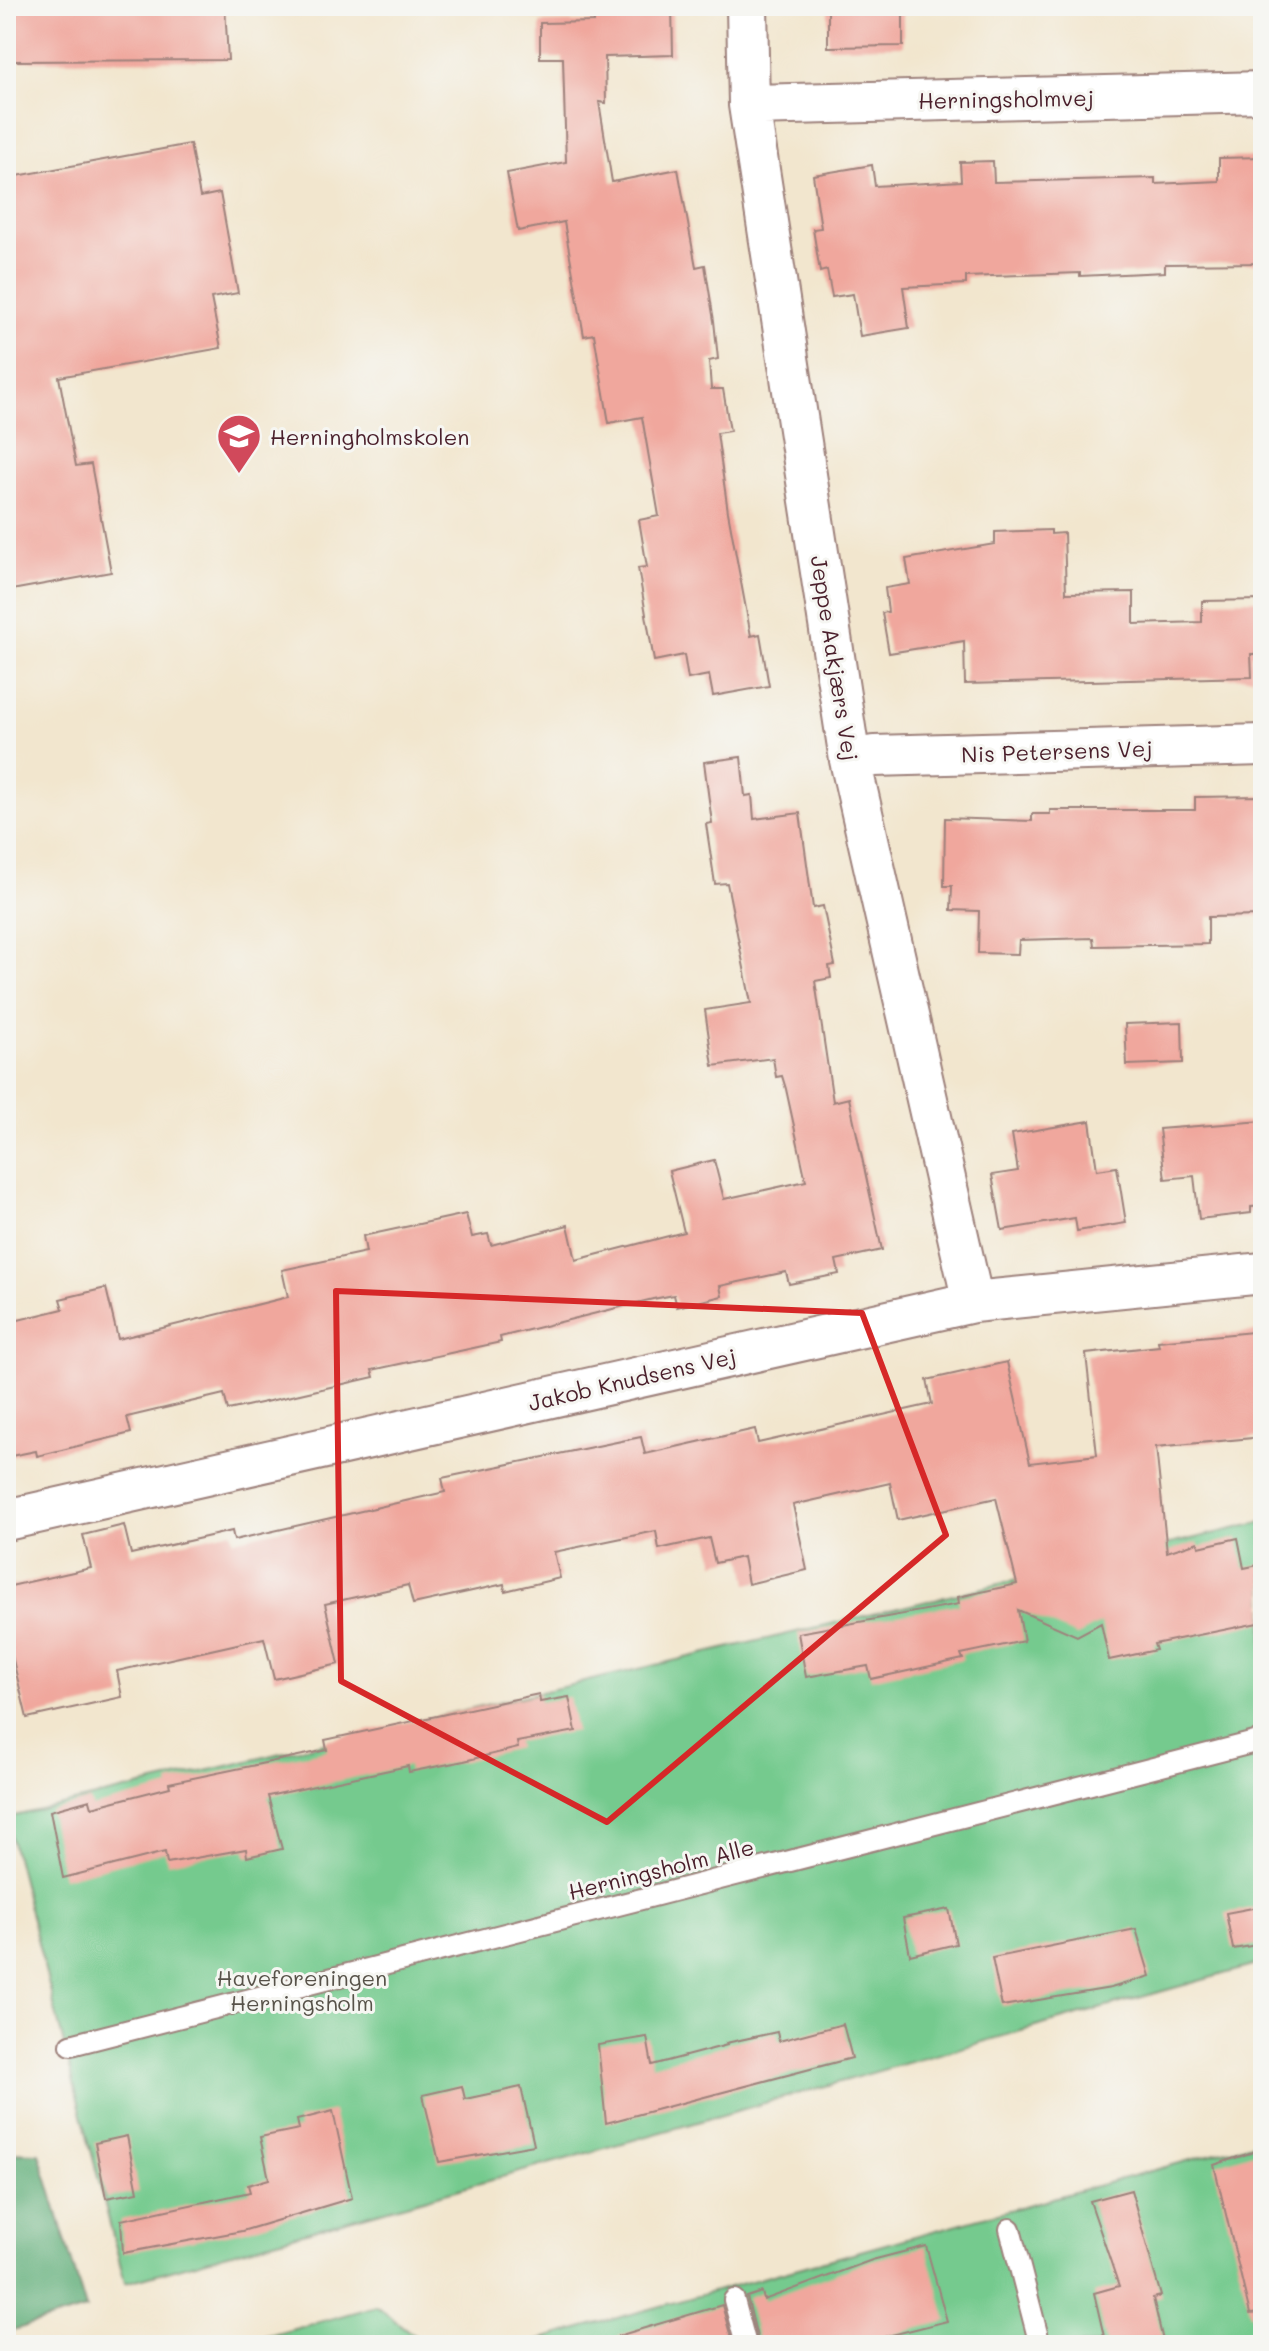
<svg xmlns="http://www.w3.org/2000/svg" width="1269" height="2351" viewBox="0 0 1269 2351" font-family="Mali,sans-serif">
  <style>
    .green { fill: #75ca8e; stroke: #60745c; stroke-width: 2 }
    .forest { fill: #60ae79; stroke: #556652; stroke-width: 2 }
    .building { fill: #f0a79d }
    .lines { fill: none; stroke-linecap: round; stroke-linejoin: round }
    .service-casing { stroke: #9e827c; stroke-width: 24 }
    .minor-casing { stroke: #9e827c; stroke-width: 44 }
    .service { stroke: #fff; stroke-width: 20 }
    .minor { stroke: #fff; stroke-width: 40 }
    .marked { fill: none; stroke: #d62828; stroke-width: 6; stroke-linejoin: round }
    .labels { text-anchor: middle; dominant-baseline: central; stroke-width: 6; stroke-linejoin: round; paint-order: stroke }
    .street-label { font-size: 22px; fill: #4a1f2b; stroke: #f6f6f2 }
    .poi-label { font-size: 22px; fill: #4a1f2b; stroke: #f6f6f2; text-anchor: start }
    .park-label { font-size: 22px; fill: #575249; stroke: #f6f6f2 }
  </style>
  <rect width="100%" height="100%" fill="#f6f6f2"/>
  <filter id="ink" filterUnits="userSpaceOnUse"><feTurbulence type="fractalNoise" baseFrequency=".0125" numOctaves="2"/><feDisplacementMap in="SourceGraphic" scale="16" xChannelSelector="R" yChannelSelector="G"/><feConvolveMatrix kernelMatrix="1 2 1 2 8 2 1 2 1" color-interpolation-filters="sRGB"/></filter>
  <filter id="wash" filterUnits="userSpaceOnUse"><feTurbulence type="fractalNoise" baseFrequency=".006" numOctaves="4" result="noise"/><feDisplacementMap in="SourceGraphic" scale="32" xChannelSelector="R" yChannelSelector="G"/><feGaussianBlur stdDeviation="1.8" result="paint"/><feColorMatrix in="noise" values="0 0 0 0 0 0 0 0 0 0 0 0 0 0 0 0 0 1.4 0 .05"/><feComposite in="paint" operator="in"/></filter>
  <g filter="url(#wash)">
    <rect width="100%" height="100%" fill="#f2e6ce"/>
    <!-- green -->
    <path class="green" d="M1263 1522V1963L125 2283 6 1818Z
      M1263 2140V2345H532L530 2342Z
      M376 2306 415 2336 419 2345H237Z"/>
    <!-- forest -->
    <path class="forest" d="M6 2152 39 2153 86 2309 6 2332Z"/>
    <g id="blocks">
      <!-- building -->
      <path class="building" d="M6 6H225L228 60 6 61Z
        M594 6H672L673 55 605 57 606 103 599 102 612 182 678 169 696 267 705 265 714 321 718 359 709 361 711 389H723L730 431 717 433 728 512 751 636 760 634 769 686 713 696 709 675 688 679 684 655 654 661 638 568 647 567 639 520 659 516 642 417 609 423 594 334 584 336 564 222 518 231 507 173 566 162 563 58H540V23L594 22Z
        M828 6H903V46L828 47Z
        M190 144 200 197 220 193 238 293 211 298 221 348 59 377 76 466 91 464 111 572 6 591V178Z
        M1263 157V263L1165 264V272L1080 276V273L966 277V284L903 287 909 328 860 336 853 294 832 297 827 270 820 272 813 229 821 228 813 175 872 165 875 186 961 181 960 162 993 161 994 182 1155 178V184L1219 181V158Z
        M1051 530V534L1064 533 1066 593 1134 592V624L1202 622V601L1263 600V654H1251L1252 677 965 684 964 641 889 653 882 613 888 612 885 588 910 584 906 559 995 544V532Z
        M741 757 745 796 752 795 754 819 800 813 813 908 823 906 835 965 829 966 831 978 815 981 833 1102 849 1098 882 1250 836 1260 839 1274 789 1284 786 1272 720 1286 722 1296 677 1307 674 1295 653 1299 500 1337 501 1342 372 1370 374 1377 265 1402 228 1410 224 1394 127 1417 131 1433 37 1456 36 1451 6 1457V1323L63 1309 60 1299 106 1288 118 1339 288 1297 282 1270 366 1252 363 1236 466 1214 472 1237 488 1234 491 1245 568 1225 576 1260 684 1232 669 1171 714 1160 724 1199 806 1181 786 1089 782 1076 776 1077 773 1058 713 1066 705 1010 751 1003 727 883 715 884 706 824 712 823 704 762Z
        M1263 796V916L1208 917V944L1094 946 1093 938 1019 940 1018 954 978 953 979 911 951 910 952 886H944L945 818 1032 821V814H1050V810H1195V797Z
        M1182 1022 1183 1063 1127 1065 1125 1024Z
        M1090 1121 1097 1170 1117 1167 1126 1223 1077 1231 1075 1218 1002 1230 992 1175 1018 1171 1012 1134Z
        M1263 1121V1206L1251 1207V1213L1199 1219 1194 1176 1165 1179 1159 1129Z
        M1263 1331V1437L1156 1447 1167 1552 1198 1542 1199 1547 1238 1538 1244 1568 1263 1564V1622L1154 1644 1156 1650 1109 1660 1101 1623 1077 1636 1018 1610 1024 1641 961 1654 963 1659 871 1679 868 1666 806 1677 798 1633 959 1604 958 1597 1017 1584 996 1498 898 1520 890 1483 793 1505 807 1570 748 1584 743 1557 715 1563 709 1538 659 1549 656 1531 554 1552 560 1578 505 1591 504 1584 413 1604 408 1585 325 1604 339 1664 274 1679 264 1638 117 1671 122 1697 27 1718 6 1631V1587L91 1568 83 1535 124 1525 131 1554 232 1531 234 1540 445 1492 442 1478 641 1437 645 1454 755 1429 758 1443 932 1404 927 1380 1007 1362 1030 1463 1097 1455 1086 1354 1159 1346 1158 1341Z
        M539 1694 540 1702 569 1697 576 1731 517 1742 518 1748 464 1761 409 1772 408 1766 268 1796 282 1849 247 1857 246 1849 167 1863 165 1852 63 1878 50 1811 90 1800 92 1807 170 1787 169 1783 327 1750 325 1740Z
        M1263 1906V1944L1233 1949 1226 1913Z
        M949 1909 956 1944 910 1955 903 1918Z
        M1136 1929 1150 1976 1111 1988 1002 2006 992 1958Z
        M843 2024 852 2058 606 2123 598 2045 647 2037 652 2065 727 2045 726 2043 777 2032 779 2041Z
        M462 2086 465 2099 521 2087 534 2145 439 2162 423 2095Z
        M333 2111 352 2198 242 2231 123 2253 121 2220 250 2192 248 2185 269 2179 260 2137 299 2129 297 2120Z
        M127 2136 138 2192 106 2198 95 2143Z
        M1256 2151 1263 2177V2313L1250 2314 1214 2165Z
        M1131 2190 1161 2296 1153 2298 1164 2345H1106L1094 2293 1119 2286 1090 2201Z
        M926 2246 947 2321 880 2338 882 2345H759L747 2297 762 2292 764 2300 872 2260Z
        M722 2305 733 2345H619L618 2336Z"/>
    </g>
  </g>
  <g filter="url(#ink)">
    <use href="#blocks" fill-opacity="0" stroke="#9e827c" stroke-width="2"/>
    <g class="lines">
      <!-- service casing -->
      <g class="service-casing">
        <path id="service" d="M71 2045 1263 1740
          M1010 2229 1040 2345
          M734 2300 746 2345"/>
      </g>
      <!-- minor casing -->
      <g class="minor-casing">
        <path id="minor" d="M747 6 749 105 850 760 973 1302
          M749 105 1263 92
          M850 760 874 756 1263 745
          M6 1520 973 1302 1263 1273"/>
      </g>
      <!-- service -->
      <use href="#service" class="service"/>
      <!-- minor -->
      <use href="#minor" class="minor"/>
    </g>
  </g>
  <!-- marked area -->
  <path class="marked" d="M336 1291 862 1313 946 1535 607 1822 341 1681Z"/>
  <!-- icons -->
  <defs>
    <g id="school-pin" transform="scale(2.3)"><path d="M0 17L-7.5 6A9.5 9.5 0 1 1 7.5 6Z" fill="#d1495b" stroke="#f6f6f2"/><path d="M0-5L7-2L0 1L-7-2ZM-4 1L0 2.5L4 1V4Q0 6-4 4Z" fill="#fff"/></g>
  </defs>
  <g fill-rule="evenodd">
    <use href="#school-pin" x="239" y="436"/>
  </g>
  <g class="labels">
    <!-- street labels -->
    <g class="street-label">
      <text transform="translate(1006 99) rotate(-1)">Herningsholmvej</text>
      <text transform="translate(835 658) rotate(81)">Jeppe Aakjærs Vej</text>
      <text transform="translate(1057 751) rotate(-2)">Nis Petersens Vej</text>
      <text transform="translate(632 1379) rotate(-13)">Jakob Knudsens Vej</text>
      <text transform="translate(661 1869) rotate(-14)">Herningsholm Alle</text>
    </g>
    <!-- poi labels -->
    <g class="poi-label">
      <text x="270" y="436">Herningholmskolen</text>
    </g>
    <!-- park labels -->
    <g class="park-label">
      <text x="302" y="1977">Haveforeningen<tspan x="302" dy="25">Herningsholm</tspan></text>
    </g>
  </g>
  <!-- margin -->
  <rect width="1269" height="2351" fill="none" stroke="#f6f6f2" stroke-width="32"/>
</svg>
